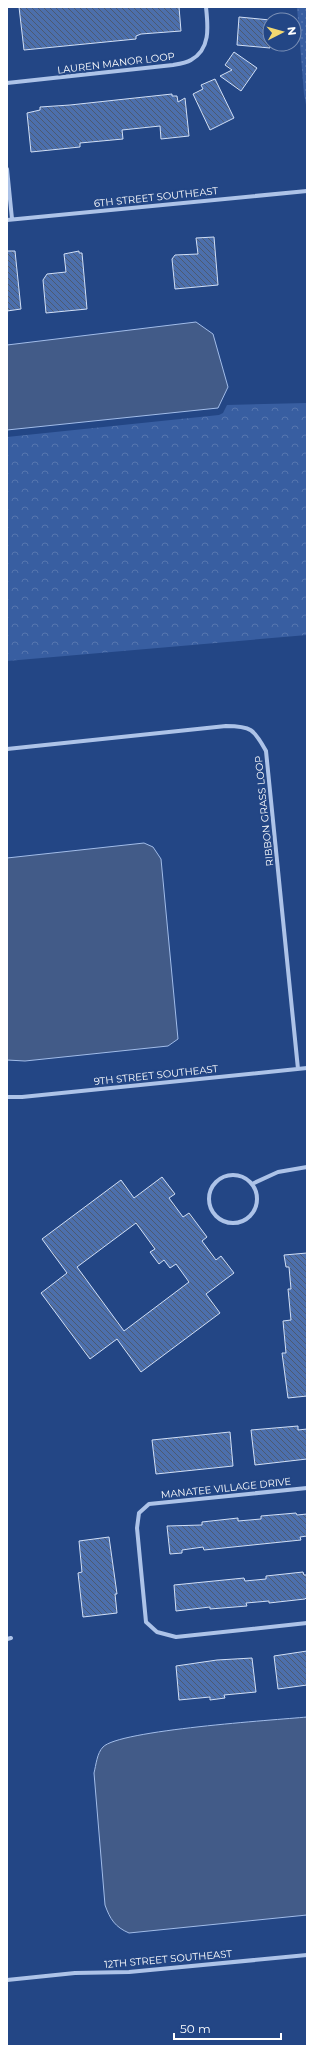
<svg xmlns="http://www.w3.org/2000/svg" width="314" height="2053" viewBox="0 0 314 2053" font-family="Montserrat,sans-serif">
  <style>
    .forest { fill: url(#forest-crowns) }
    .park { fill: url(#park-dots) }
    .water { fill: #425b88; stroke: #a1bce9 }
    .building { fill: url(#building-back-hatch); stroke: #d1dff6; fill-rule: evenodd }
    .lines { fill: none; stroke-linecap: round; stroke-linejoin: round }
    .minor { stroke: #adc3e8; stroke-width: 4 }
    .labels { text-anchor: middle; dominant-baseline: central; stroke-width: 4; stroke-linejoin: round; paint-order: stroke }
    .street-label { font-size: 10px; fill: #fff; stroke: #234685 }
  </style>
  <defs>
    <pattern id="forest-crowns" width="20" height="18" patternUnits="userSpaceOnUse"><rect width="20" height="18" fill="#385ea1"/><path d="M2 6a3 3 0 1 1 6 0M12 15a3 3 0 1 1 6 0" fill="none" stroke="#5676af"/></pattern>
    <pattern id="park-dots" width="8" height="8" patternUnits="userSpaceOnUse"><rect width="8" height="8" fill="#385ea1"/><path d="M2 2h.1M6 6h.1" fill="none" stroke="#5676af" stroke-width="1.8" stroke-linecap="round"/></pattern>
    <pattern id="building-back-hatch" width="6" height="6" patternUnits="userSpaceOnUse"><rect width="6" height="6" fill="#4c6fac"/><path d="M-1 5l2 2M0 0l6 6M5-1l2 2" fill="none" stroke="#4c5a72"/></pattern>
  </defs>
  <rect width="100%" height="100%" fill="#234685"/>
  <!-- forest -->
  <path class="forest" d="M307 403V635L7 661V437L219 415 223 413 227 405Z"/>
  <!-- park -->
  <path class="park" d="M297 7H307V110L304 94Z"/>
  <!-- water -->
  <path class="water" d="M196 322 213 334 228 387 218 408 7 430V345Z
    M144 843 153 847 161 859 178 1039 168 1046 25 1061 7 1060V858Z
    M307 1717V1915L129 1933C115 1927 110 1919 105 1905L94 1773C96 1765 97 1753 103 1747 119 1730 275 1720 307 1717Z"/>
  <!-- building -->
  <path class="building" d="M19 7H179L181 31 141 34 136 36V39L24 50Z
    M239 17 270 20V48L237 45Z
    M234 52 257 68 241 91 220 76 232 70 225 65Z
    M215 79 234 118 210 130 193 94 203 89 201 85Z
    M172 94V96H177L178 102 185 98 189 136 161 139 160 126 122 130 123 139 80 143V147L31 152 27 113 40 110V107L70 105Z
    M214 237 218 285 175 289 172 259 175 255 198 254 196 238Z
    M7 251H15L21 309 7 311Z
    M79 251V253H82L87 309 46 313 43 280 47 274 66 272 64 254Z
    M162 1177 175 1194 169 1198 183 1217 189 1213 207 1237 202 1241 216 1260 221 1256 234 1273 206 1294 220 1313 141 1372 117 1339 90 1359 41 1293 67 1273 42 1239 121 1180 134 1198ZM136 1223 155 1249 150 1252 159 1264 164 1260 170 1268 176 1264 189 1282 124 1331 77 1267Z
    M307 1253V1396L288 1398 282 1353H286L283 1321 291 1320 288 1289H291L289 1267H286L284 1255Z
    M298 1426V1430L307 1429V1459L255 1465 251 1430Z
    M230 1432 233 1466 156 1474 152 1440Z
    M296 1513 297 1515 307 1514V1536L300 1537 301 1540 204 1550 203 1547 182 1550V1553L170 1554 167 1526 202 1525V1522L238 1518V1521L261 1519V1516Z
    M109 1537 117 1594H115L117 1613 83 1617 78 1573 82 1572 79 1541Z
    M303 1572 304 1575H307V1597L305 1599 269 1603V1601L246 1603 247 1606 210 1609V1607L176 1611 174 1585 244 1578 245 1581 266 1579V1576Z
    M307 1651V1685L278 1689 274 1656Z
    M252 1658 256 1692 224 1695 225 1698 210 1700V1697L179 1700 176 1666 217 1660Z"/>
  <g class="lines">
    <!-- minor -->
    <path class="minor" d="M7 83 173 65C179 64 186 63 191 60 211 49 208 26 206 7
      M7 169 12 219
      M7 220 307 191
      M7 749 226 726C251 726 254 729 266 751L298 1069
      M7 1097H22L307 1068
      M209 1199a24 24 0 1 1 48 0a24 24 0 1 1-48 0Z
      M252 1184 278 1172 307 1167
      M307 1488 149 1504 139 1513 137 1528 146 1622 157 1632 176 1637 307 1623
      M7 1639 11 1638
      M7 1980 75 1973 129 1972 307 1955"/>
  </g>
  <g class="labels">
    <!-- street labels -->
    <g class="street-label">
      <text transform="translate(116 63) rotate(-7)">LAUREN MANOR LOOP</text>
      <text transform="translate(156 197) rotate(-6)">6TH STREET SOUTHEAST</text>
      <text transform="translate(264 811) rotate(-96)">RIBBON GRASS LOOP</text>
      <text transform="translate(156 1075) rotate(-6)">9TH STREET SOUTHEAST</text>
      <text transform="translate(226 1488) rotate(-6)">MANATEE VILLAGE DRIVE</text>
      <text transform="translate(168 1959) rotate(-5)">12TH STREET SOUTHEAST</text>
    </g>
  </g>
  <!-- border -->
  <rect width="314" height="2053" fill="none" stroke="#ffffff" stroke-width="16"/>
  <!-- north arrow -->
  <g transform="translate(282 32) rotate(84)"><circle r="19" fill="#234685" stroke="#7b90b6"/>
  <path d="M0-3L7 15L0 10L-7 15Z" fill="#f3d870"/>
  <text y="-6" font-size="11" font-weight="bold" text-anchor="middle" fill="#ffffff">N</text>
  </g>
  <!-- scale -->
  <path d="M174 2033v6h107v-6" fill="none" stroke="#ffffff" stroke-width="2"/>
  <text x="180" y="2033" font-size="12" fill="#ffffff" stroke="#234685" stroke-width="3" paint-order="stroke">50 m</text>
</svg>
